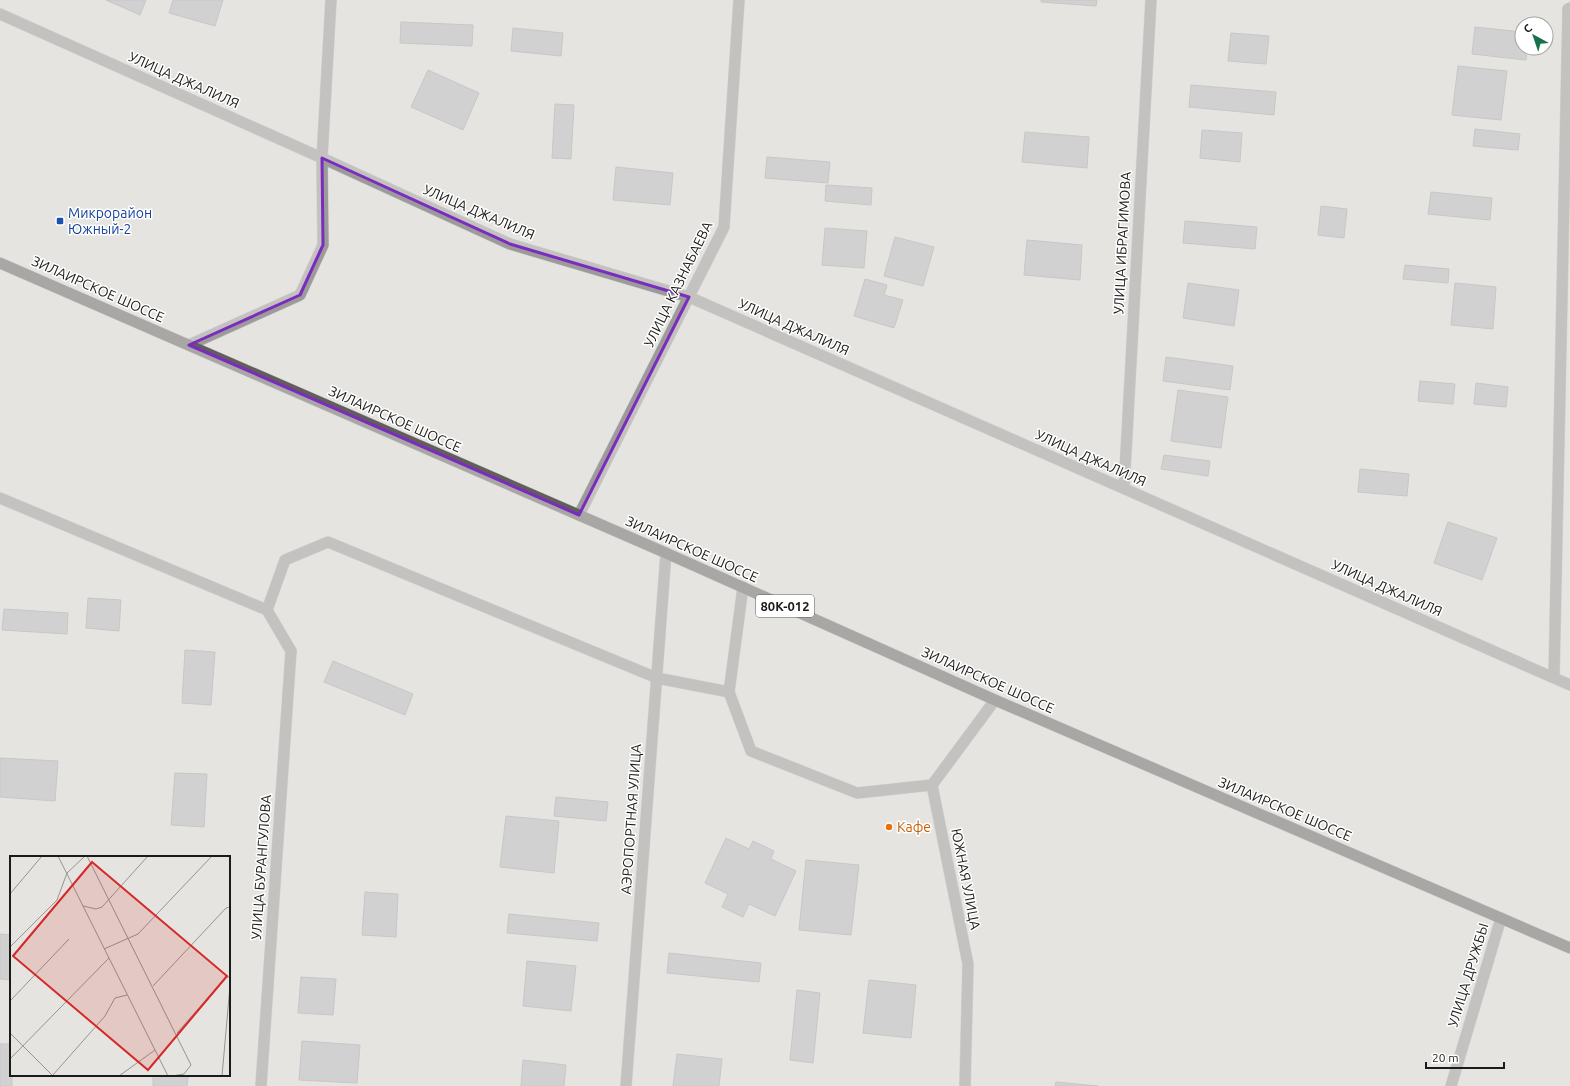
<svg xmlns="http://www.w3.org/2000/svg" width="1570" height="1086" viewBox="0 0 1570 1086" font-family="Ubuntu,sans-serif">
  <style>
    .building { fill: #bbbabe; stroke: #a4a3a7 }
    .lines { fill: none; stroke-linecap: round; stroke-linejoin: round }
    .service-casing { stroke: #c1c0bc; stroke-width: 12 }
    .minor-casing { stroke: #c1c0bc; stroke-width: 12 }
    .primary-casing { stroke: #c1c0bc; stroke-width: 12 }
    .service { stroke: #9c9a9a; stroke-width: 11 }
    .minor { stroke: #9c9a9a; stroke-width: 11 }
    .primary { stroke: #615d5d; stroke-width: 11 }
    .marked { fill: none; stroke: #7b2cbf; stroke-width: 3; stroke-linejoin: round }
    .transit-dot { fill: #1a4fb4; stroke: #fff; stroke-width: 1.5 }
    .food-dot { fill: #e8710a; stroke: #fff; stroke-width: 1.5 }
    .labels { text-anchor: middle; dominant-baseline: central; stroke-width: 3; stroke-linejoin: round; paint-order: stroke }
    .shield { fill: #fff; stroke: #5f5f5e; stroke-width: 1 }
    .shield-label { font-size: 13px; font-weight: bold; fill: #1b1b19 }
    .street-label { font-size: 14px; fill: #1b1b19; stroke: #fff }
    .transit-label { font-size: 14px; fill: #164399; stroke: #fff; text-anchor: start }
    .food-label { font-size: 14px; fill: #c56008; stroke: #fff; text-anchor: start }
    .inset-road { fill: none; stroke: #949490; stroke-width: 1 }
    .view { fill: #d62828; fill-opacity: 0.15; stroke: #d62828; stroke-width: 2 }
    .inset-edge { fill: none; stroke: #1b1b19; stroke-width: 2 }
  </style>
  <rect width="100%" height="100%" fill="#e5e4e0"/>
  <!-- building -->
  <path class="building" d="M106 0H146L140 15Z
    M173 0H223L215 26 169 13Z
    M1041 0H1097L1096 6 1041 2Z
    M401 22 473 25 472 46 400 43Z
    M1475 27 1522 32V48H1527L1526 60 1472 54Z
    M513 28 563 33 561 56 511 51Z
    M1231 33 1269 36 1266 64 1228 61Z
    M1458 66 1507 71 1501 120 1452 115Z
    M428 70 479 93 463 130 411 107Z
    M1191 85 1276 92 1274 115 1189 107Z
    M555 104 574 105 571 159 552 158Z
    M1475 129 1520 134 1518 150 1473 146Z
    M1202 130 1242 133 1240 162 1200 158Z
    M1025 132 1089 137 1087 168 1022 162Z
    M767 157 830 162 828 183 765 178Z
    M616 167 673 173 670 205 613 200Z
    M826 185 872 188 871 205 825 201Z
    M1431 192 1492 198 1490 220 1428 214Z
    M1321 206 1347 209 1344 238 1318 235Z
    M1185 221 1257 227 1255 249 1183 243Z
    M825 228 867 231 864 268 822 265Z
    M895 237 934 247 923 286 884 276Z
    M1027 240 1082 245 1080 280 1024 275Z
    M1405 265 1449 269 1448 283 1403 279Z
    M865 279 887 285 884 295 903 300 894 328 854 316Z
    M1188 283 1239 290 1234 326 1183 318Z
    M1455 283 1496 287 1493 329 1451 325Z
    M1166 357 1233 366 1230 390 1163 381Z
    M1420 381 1455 384 1453 404 1418 401Z
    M1476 383 1508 387 1506 407 1474 404Z
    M1178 390 1228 397 1221 448 1171 441Z
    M1164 455 1210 461 1208 476 1161 469Z
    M1360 469 1409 474 1407 496 1358 492Z
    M1448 522 1497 538 1482 580 1434 563Z
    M88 598 121 600 119 631 86 628Z
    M4 609 68 613 67 634 2 630Z
    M185 650 215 652 211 705 182 703Z
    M333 661 413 694 405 715 324 682Z
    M0 758 58 761 55 801 0 797Z
    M175 773 207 774 204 827 171 825Z
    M556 797 608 802 606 821 554 816Z
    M506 816 559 821 554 873 500 867Z
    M726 838 749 849 753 841 774 851 771 859 796 871 775 916 749 904 743 917 722 907 728 894 705 883Z
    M806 860 859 865 851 935 799 930Z
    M365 892 398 894 396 937 362 935Z
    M509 914 599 923 597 941 507 933Z
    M0 934 11 935V980L0 979Z
    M669 953 761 963 759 982 667 973Z
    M527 961 576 966 571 1011 523 1006Z
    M301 977 336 979 333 1015 298 1013Z
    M869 980 916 985 911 1038 863 1033Z
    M797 990 820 993 813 1063 790 1060Z
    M302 1041 360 1045 357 1083 299 1080Z
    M0 1044H11L12 1086H0Z
    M677 1054 722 1059 719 1086H673Z
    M523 1060 566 1065 564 1086H521Z
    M153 1075 188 1077 187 1086H153Z
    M1056 1082 1098 1086H1055Z"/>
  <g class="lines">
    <!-- service casing -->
    <g class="service-casing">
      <path id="service" d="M0 498 267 610 291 651
        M743 587 729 692 751 751 857 793 932 785
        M267 610 285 560 328 542 657 678 729 692"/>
    </g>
    <!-- minor casing -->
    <g class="minor-casing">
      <path id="minor" d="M0 14 322 158 510 244 689 297 1570 685
        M189 345 300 295 323 245 322 158 331 0
        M1124 488 1151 0
        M579 515 724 227 739 0
        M1554 677 1568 9 1570 8
        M261 1086 291 651
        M626 1086 666 553
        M965 1086 968 964 932 785 995 700
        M1451 1086 1501 918"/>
    </g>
    <!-- primary casing -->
    <g class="primary-casing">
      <path id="primary" d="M0 263 666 553 995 700 1570 948"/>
    </g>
    <!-- service -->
    <use href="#service" class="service"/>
    <!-- minor -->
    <use href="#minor" class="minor"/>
    <!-- primary -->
    <use href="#primary" class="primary"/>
  </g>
  <!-- marked area -->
  <path d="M0 0H1570V1086H0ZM322 158 510 244 689 297 579 515 189 345 300 295 323 245Z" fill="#e5e4e0" fill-opacity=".55" fill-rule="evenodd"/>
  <path class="marked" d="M322 158 510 244 689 297 579 515 189 345 300 295 323 245Z"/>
  <!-- markers -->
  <rect class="transit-dot" x="56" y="217" width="8" height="8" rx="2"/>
  <circle class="food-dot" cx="889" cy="827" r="4"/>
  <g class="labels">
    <!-- shield labels -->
    <rect class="shield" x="756" y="595" width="58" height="22" rx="3"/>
    <g class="shield-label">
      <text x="785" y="606">80К-012</text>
    </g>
    <!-- street labels -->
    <g class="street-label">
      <text transform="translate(184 80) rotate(24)">УЛИЦА ДЖАЛИЛЯ</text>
      <text transform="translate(479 212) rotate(23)">УЛИЦА ДЖАЛИЛЯ</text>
      <text transform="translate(1122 243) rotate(-87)">УЛИЦА ИБРАГИМОВА</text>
      <text transform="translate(678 284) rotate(-64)">УЛИЦА КАЗНАБАЕВА</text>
      <text transform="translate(98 289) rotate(24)">ЗИЛАИРСКОЕ ШОССЕ</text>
      <text transform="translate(794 327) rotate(24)">УЛИЦА ДЖАЛИЛЯ</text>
      <text transform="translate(395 419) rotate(24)">ЗИЛАИРСКОЕ ШОССЕ</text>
      <text transform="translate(1091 458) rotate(24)">УЛИЦА ДЖАЛИЛЯ</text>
      <text transform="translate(692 549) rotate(24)">ЗИЛАИРСКОЕ ШОССЕ</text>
      <text transform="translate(1387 588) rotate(24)">УЛИЦА ДЖАЛИЛЯ</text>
      <text transform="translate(988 680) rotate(24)">ЗИЛАИРСКОЕ ШОССЕ</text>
      <text transform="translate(1285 809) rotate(23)">ЗИЛАИРСКОЕ ШОССЕ</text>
      <text transform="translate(631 819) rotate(-86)">АЭРОПОРТНАЯ УЛИЦА</text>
      <text transform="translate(261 867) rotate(-86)">УЛИЦА БУРАНГУЛОВА</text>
      <text transform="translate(966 879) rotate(79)">ЮЖНАЯ УЛИЦА</text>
      <text transform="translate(1468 975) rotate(-73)">УЛИЦА ДРУЖБЫ</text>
    </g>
    <!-- transit labels -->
    <g class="transit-label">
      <text x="68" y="213">Микрорайон<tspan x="68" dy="16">Южный-2</tspan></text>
    </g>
    <!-- food labels -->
    <g class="food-label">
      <text x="897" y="827">Кафе</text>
    </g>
  </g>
  <!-- overview -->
  <g transform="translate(10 856)">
    <rect width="220" height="220" fill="#e5e4e0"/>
    <path class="inset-road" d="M48 0 158 220M77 0 181 209 174 218 162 220M0 38 32 0M73 50 86 53 92 51 138 0M0 91 47 44 57 17 75 0M94 93 128 78 202 0M143 130 216 52 220 51M0 145 59 83M0 177 43 220M167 177 216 121H220M0 203 99 102M42 220 95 160 105 142 117 139M109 220 145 194M212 220 220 130"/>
    <path class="view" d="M82 6 217 120 138 214 3 100Z"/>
    <rect width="220" height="220" class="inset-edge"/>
  </g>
  <!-- north arrow -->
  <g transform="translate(1534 36) rotate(320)"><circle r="19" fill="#ffffff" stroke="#a4a4a3"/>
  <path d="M0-3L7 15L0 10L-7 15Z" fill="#167349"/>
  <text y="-6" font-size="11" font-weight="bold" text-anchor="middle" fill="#1b1b19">С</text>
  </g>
  <!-- scale -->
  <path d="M1426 1062v6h78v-6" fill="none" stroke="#1b1b19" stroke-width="2"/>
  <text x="1432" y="1062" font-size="12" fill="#1b1b19" stroke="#ffffff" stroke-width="3" paint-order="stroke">20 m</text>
</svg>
